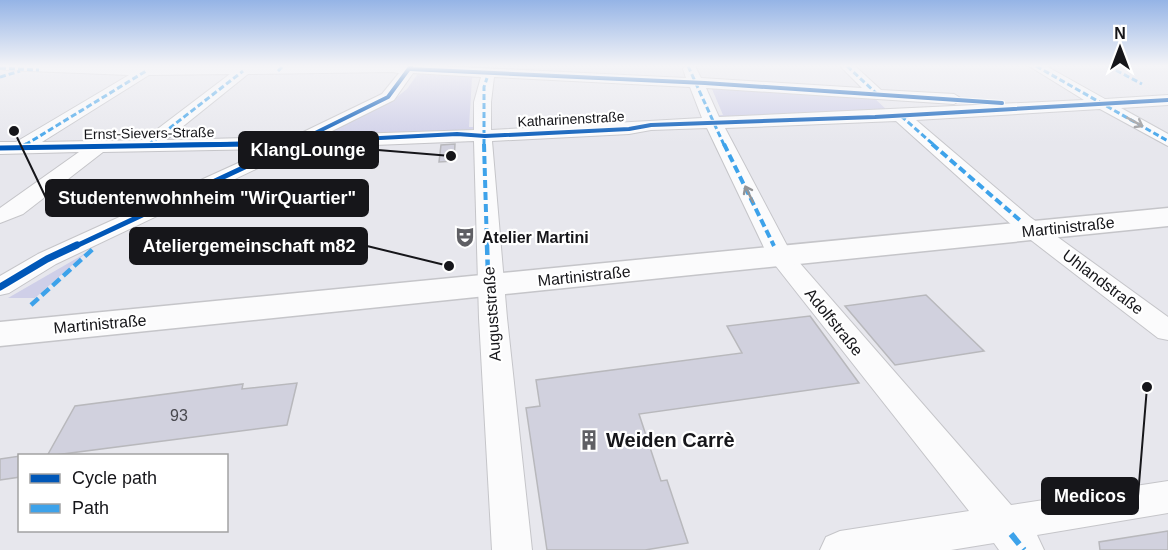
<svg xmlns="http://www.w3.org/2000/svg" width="1168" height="550" viewBox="0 0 1168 550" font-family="Arial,sans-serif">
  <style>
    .green { fill: #cfcfe8 }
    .building { fill: #d1d1de; stroke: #b8b8bc; stroke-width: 1.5 }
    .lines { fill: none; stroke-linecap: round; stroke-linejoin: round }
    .minor-casing { stroke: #c5c5c9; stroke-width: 2 }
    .major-casing { stroke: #c5c5c9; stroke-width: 3 }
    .minor { fill: #fbfbfc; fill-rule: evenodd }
    .major { fill: #fbfbfc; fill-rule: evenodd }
    .quiet-far3 { stroke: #3da2ea; stroke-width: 3; stroke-dasharray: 6 3; stroke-linecap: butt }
    .quiet-far2 { stroke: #3da2ea; stroke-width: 4; stroke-dasharray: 8 4; stroke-linecap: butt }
    .quiet-far1 { stroke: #3da2ea; stroke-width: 4.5; stroke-dasharray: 10 4.5; stroke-linecap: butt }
    .quiet { stroke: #3da2ea; stroke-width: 6; stroke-dasharray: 13 6; stroke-linecap: butt }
    .cycleway-far2-casing { stroke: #fff; stroke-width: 6 }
    .cycleway-far1-casing { stroke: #fff; stroke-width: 8 }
    .cycleway-casing { stroke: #fff; stroke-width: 10 }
    .cycleway-far2 { stroke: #0057b8; stroke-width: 4 }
    .cycleway-far1 { stroke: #0057b8; stroke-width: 5 }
    .cycleway { stroke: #0057b8; stroke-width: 7 }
    .oneway { stroke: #949496 }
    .labels { text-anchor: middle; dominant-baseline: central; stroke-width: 4.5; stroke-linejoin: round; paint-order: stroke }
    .far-street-label { font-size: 14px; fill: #16161a; stroke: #fff }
    .street-label { font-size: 16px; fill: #16161a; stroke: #fff }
    .poi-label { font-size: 16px; font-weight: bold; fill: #16161a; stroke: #fff; text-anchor: start }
    .near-number-label { font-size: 16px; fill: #48484e }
    .near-poi-label { font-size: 20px; font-weight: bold; fill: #16161a; stroke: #fff; text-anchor: start }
    .leader { fill: none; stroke: #16161a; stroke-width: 2 }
    .callout-dot { fill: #16161a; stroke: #fff; stroke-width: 2 }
    .callout { fill: #16161a; stroke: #16161a; stroke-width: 2 }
    .callout-label { font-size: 18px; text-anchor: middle; font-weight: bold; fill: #fff }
  </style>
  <rect width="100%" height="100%" fill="#e7e7ed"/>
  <!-- green -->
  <path class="green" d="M419 72 484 76 472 78 469 127H480L478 129 321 136 397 97 407 89Z
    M703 86 871 95 889 112 723 121 713 115H723L712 89H702Z
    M86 253 35 298H8Z"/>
  <!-- building -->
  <path class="building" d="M455 144 454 161 439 162 441 145Z
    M926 295 984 351 895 365 845 306Z
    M810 316 859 383 639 414 661 481 667 480 688 543 645 550H547L526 408 540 406 536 380 742 353 727 326Z
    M297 383 287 425 47 456 75 406 243 384 242 389Z
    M20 456V477L0 480V459Z
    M1168 531V550H1100L1099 542Z"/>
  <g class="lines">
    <!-- minor casing -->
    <g class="minor-casing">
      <path id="minor" d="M0 66H440L686 78 683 69 685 66H695L701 78 862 88 840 66H855L881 90 954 94 962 99 954 104 706 88 719 117 1084 100 1029 66H1046L1105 99 1168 95V105L1121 108 1168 134V146L1100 109 916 120 1030 217 1168 317V340L1158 338 1014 227 896 121 725 128 791 253 1011 505 1168 481V513L1037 535 1044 550H999L994 543 951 550H820L826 537 840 531 969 511 768 256 707 128 651 130 629 134 492 141 507 318 532 550H492L479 318 474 141 300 148 56 264 9 293 0 295V276L38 254 269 149 103 152 23 214 0 223V208L79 152 0 154V142H16L129 75 5 70 0 69ZM392 72 399 73 382 94 293 137 166 140 248 74ZM413 73 481 77 474 102V130L324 135 394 100ZM230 74 143 140 42 142 149 75ZM494 77 690 87 702 118 491 130V102Z"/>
    </g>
    <!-- major casing -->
    <g class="major-casing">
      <path id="major" d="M1168 208V226L0 346V322Z"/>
    </g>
    <!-- minor -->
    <use href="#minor" class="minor"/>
    <!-- major -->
    <use href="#major" class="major"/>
    <!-- quiet-far3 -->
    <path class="quiet-far3" d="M688 66 724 145
      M847 66 877 94
      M1036 66 1168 141
      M1108 66 1142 84
      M0 68 39 70
      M278 71 283 66
      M0 77 20 71
      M901 116 934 145
      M25 145 146 71
      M148 145 243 71
      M484 145V87L487 78"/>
    <!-- quiet-far2 -->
    <path class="quiet-far2" d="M484 144 487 247
      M724 144 774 246
      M932 144 1022 222
      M148 145 150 144
      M23 146 27 144"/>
    <!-- quiet-far1 -->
    <path class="quiet-far1" d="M487 245 488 275
      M31 305 93 249"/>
    <!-- quiet -->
    <path class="quiet" d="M1011 534 1024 550"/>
    <!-- cycleway-far2 casing -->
    <g class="cycleway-far2-casing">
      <path id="cycleway-far2" d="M410 69 705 83 1002 103
        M166 145 283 143 457 134 485 136 629 129 651 125 875 117 1168 100
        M291 145 388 97 411 66"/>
    </g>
    <!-- cycleway-far1 casing -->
    <g class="cycleway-far1-casing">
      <path id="cycleway-far1" d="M0 148 251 144
        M74 247 294 144"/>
    </g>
    <!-- cycleway casing -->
    <g class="cycleway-casing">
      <path id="cycleway" d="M0 287 47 259 77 245"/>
    </g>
    <!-- cycleway-far2 -->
    <use href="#cycleway-far2" class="cycleway-far2"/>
    <!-- cycleway-far1 -->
    <use href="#cycleway-far1" class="cycleway-far1"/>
    <!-- cycleway -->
    <use href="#cycleway" class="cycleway"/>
  </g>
  <!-- one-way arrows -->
  <defs><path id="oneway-shaft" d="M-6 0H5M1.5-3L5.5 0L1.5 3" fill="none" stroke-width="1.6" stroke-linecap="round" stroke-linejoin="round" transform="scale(1.5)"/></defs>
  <g class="oneway">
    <use href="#oneway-shaft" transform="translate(1135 122) rotate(29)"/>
    <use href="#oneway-shaft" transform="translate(749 194) rotate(-116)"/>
  </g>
  <!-- sky -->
  <linearGradient id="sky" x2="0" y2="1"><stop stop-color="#95b4e6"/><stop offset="0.46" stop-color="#f4f4f7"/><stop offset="1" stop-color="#f4f4f7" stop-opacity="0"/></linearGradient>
  <rect width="1168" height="143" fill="url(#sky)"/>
  <!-- icons -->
  <defs>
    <g id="theatre-bare" transform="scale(1.62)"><path d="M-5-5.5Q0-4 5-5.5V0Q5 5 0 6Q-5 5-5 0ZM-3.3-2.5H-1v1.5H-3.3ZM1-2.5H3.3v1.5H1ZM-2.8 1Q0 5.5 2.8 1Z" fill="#5f5f64" stroke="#fff" stroke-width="2.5" paint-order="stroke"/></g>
    <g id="building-bare" transform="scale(1.62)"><path d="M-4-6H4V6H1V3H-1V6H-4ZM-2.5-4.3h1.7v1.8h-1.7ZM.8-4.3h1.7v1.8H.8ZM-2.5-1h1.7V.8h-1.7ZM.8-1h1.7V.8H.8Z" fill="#5f5f64" stroke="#fff" stroke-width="2.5" paint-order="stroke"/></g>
  </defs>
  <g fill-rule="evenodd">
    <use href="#theatre-bare" x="465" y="237"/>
    <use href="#building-bare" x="589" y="440"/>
  </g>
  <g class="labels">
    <!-- far-street labels -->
    <g class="far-street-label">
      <text transform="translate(571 119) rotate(-3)">Katharinenstraße</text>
      <text transform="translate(149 133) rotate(-1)">Ernst-Sievers-Straße</text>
    </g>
    <!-- street labels -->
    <g class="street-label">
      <text transform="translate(1068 227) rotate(-6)">Martinistraße</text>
      <text transform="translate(584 276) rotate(-6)">Martinistraße</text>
      <text transform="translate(1103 282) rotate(37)">Uhlandstraße</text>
      <text transform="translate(492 314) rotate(-94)">Auguststraße</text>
      <text transform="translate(834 322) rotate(51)">Adolfstraße</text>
      <text transform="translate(100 324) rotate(-5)">Martinistraße</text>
    </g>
    <!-- poi labels -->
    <g class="poi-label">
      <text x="482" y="237">Atelier Martini</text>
    </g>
    <!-- near-number labels -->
    <g class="near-number-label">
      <text x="179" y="415">93</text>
    </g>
    <!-- near-poi labels -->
    <g class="near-poi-label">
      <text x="606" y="440">Weiden Carrè</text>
    </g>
  </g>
  <!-- callouts -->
  <path class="leader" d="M451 156L378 150M14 131L46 198M449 266L367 246M1147 387L1138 496"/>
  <g class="callout-dot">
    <circle cx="451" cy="156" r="6"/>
    <circle cx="14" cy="131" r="6"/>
    <circle cx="449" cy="266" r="6"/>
    <circle cx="1147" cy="387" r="6"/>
  </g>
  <g class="callout">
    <rect x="239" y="132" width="139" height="36" rx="6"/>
    <rect x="46" y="180" width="322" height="36" rx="6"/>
    <rect x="130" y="228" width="237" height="36" rx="6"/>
    <rect x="1042" y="478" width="96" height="36" rx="6"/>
  </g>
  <g class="callout-label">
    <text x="308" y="156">KlangLounge</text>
    <text x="207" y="204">Studentenwohnheim "WirQuartier"</text>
    <text x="249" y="252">Ateliergemeinschaft m82</text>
    <text x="1090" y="502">Medicos</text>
  </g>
  <!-- legend -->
  <rect x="18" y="454" width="210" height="78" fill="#ffffff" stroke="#a2a2a3" stroke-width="1.5"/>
  <rect x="30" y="474" width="30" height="9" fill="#0057b8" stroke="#a2a2a3" stroke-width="1.5"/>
  <text x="72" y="484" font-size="18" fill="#16161a">Cycle path</text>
  <rect x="30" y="504" width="30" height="9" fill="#3da2ea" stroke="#a2a2a3" stroke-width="1.5"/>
  <text x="72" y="514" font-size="18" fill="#16161a">Path</text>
  <!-- north arrow -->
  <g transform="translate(1120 48)" stroke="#ffffff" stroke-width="4.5" paint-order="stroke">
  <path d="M0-4.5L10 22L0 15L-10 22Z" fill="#16161a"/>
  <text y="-9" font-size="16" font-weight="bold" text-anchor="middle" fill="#16161a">N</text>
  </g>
</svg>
